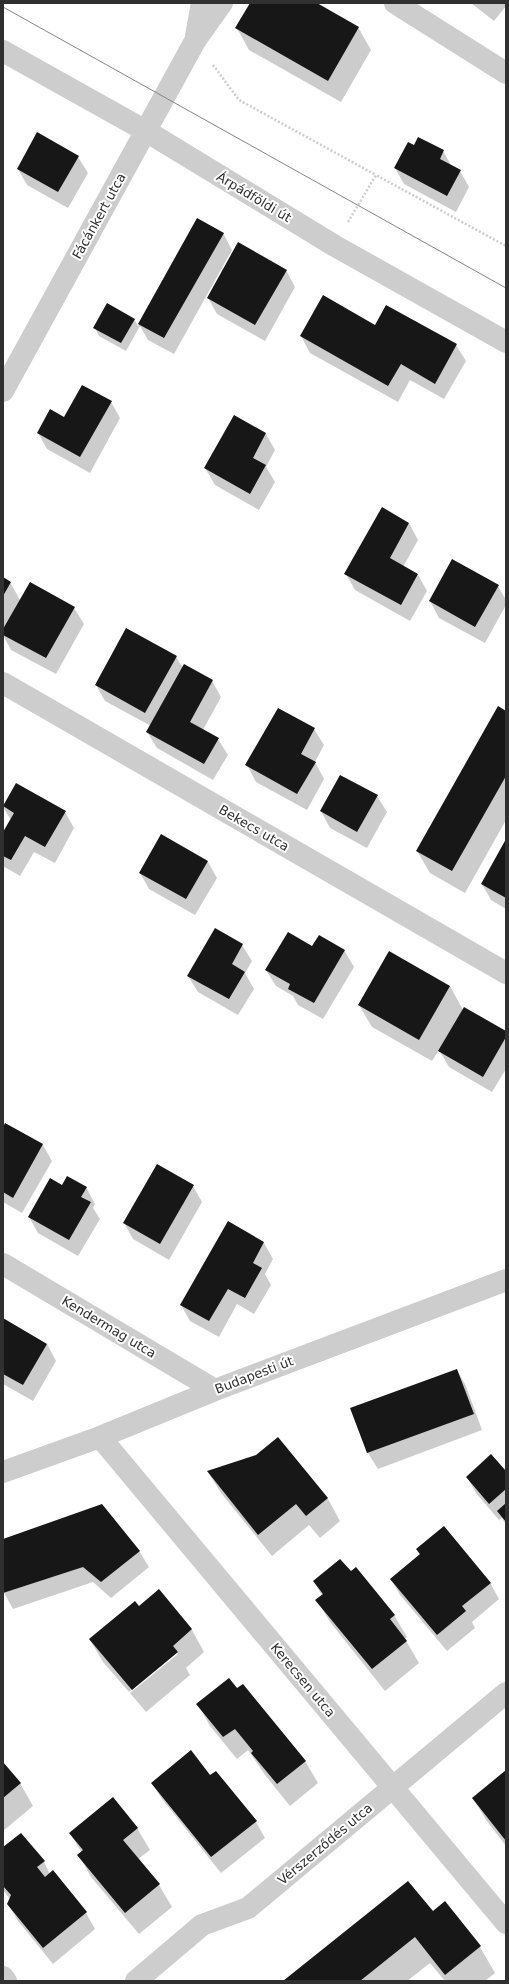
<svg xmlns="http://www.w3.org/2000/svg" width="509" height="1984" viewBox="0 0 509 1984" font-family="'DejaVu Sans',sans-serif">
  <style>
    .shadow { fill: #0003 }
    .building { fill: #171717 }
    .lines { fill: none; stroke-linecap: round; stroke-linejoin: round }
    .path { stroke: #cdcdcd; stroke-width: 2.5; stroke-dasharray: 2 2; stroke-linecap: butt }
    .minor { stroke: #cdcdcd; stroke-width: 22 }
    .tram { stroke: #858585; stroke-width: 1 }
    .labels { text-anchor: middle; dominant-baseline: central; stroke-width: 4; stroke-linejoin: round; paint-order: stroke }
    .street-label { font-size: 13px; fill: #303030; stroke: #fff }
  </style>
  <rect width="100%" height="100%" fill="#fff"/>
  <!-- shadow -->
  <path class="shadow" d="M251 3H315L358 27 371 50 341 102 249 50 237 28Z
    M471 3H506V6L494 21Z
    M414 146 443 151 452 167 460 171 469 187 456 212 404 184 395 168Z
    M78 157 88 173 68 208 27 185 18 169Z
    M198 219 223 233 232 250 174 354 148 340 140 326 126 351 99 336 95 328 134 319 138 326Z
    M286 270 295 287 265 341 217 314 208 298Z
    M375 326 456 345 466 361 444 399 410 380 398 402 310 353 301 336Z
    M111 402 120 418 90 473 47 449 38 433Z
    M234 417 266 434 275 450 266 467 275 482 259 510 215 485 205 468Z
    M409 523 418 540 403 567 418 575 427 591 410 621 355 590 346 574Z
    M3 578 10 582 20 600 74 608 84 624 56 674 11 650 3 635Z
    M498 586 506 600V605L485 643 439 618 430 601Z
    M176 657 183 668 212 681 221 697 203 730 218 739 228 755 213 780 157 748 147 732 151 726 105 701 96 685Z
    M506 712V820L465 893 430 873 417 851Z
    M314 729 324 745 315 762 324 779 307 810 256 782 247 765Z
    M17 784 65 812 74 828 55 863 34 852 20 876 3 866V834L11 820 3 807Z
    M377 796 387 812 367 848 330 828 321 811Z
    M161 835 208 862 217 878 195 915 149 889 140 873Z
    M506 841V909L491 900 482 884Z
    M242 945 252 961 245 973 254 989 238 1015 198 992 188 976Z
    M312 947 344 950 354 967 323 1019 298 1005 293 996 276 986 266 970Z
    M450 986 463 1010 506 1032V1069L492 1092 449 1067 439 1050 432 1061 372 1027 359 1005Z
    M6 1124 43 1145 52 1161 22 1213 3 1202V1129Z
    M62 1186 86 1187 95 1204 93 1208 100 1219 78 1256 38 1233 29 1217Z
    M193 1186 202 1202 169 1260 133 1239 124 1223Z
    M228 1222 264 1243 273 1259 265 1274 271 1285 254 1314 237 1304 219 1337 190 1321 181 1305Z
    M3 1319 47 1344 56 1361 33 1401 3 1384Z
    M457 1370 466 1386 482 1430 378 1469 368 1453 352 1408Z
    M278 1438 328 1499 340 1521 320 1538 309 1525 272 1556 221 1493 208 1472 256 1456Z
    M506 1472V1525L502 1518 499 1520 476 1493 467 1477Z
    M3 1540 139 1551 149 1567 111 1598 93 1582 13 1609 3 1591Z
    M417 1550 490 1583 499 1599 472 1622 475 1628 447 1651 400 1595 391 1579 420 1555Z
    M314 1581 394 1615 407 1637 405 1639 419 1663 385 1691 330 1622 317 1600 322 1596Z
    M159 1591 192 1630 204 1652 186 1668 190 1675 146 1712 130 1693 178 1654V1651L129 1692 103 1662 90 1640 139 1607Z
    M198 1704 305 1761 318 1783 290 1806 265 1775 248 1750 237 1759 210 1726Z
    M3 1763 20 1783 33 1806 3 1831Z
    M506 1772V1846L486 1820 473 1798Z
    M210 1776 256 1822 265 1838 221 1873 162 1799 152 1783Z
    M137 1828 150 1850 138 1859 159 1885 172 1907 139 1934 91 1877 79 1855 82 1853 70 1833Z
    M3 1849 44 1862 50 1874 86 1913 95 1929 53 1964 18 1921 8 1904 10 1899 3 1890Z
    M445 1903 480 1947 495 1973 485 1981H445L430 1963 407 1981H285L432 1912Z"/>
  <!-- building -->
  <path class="building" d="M250 3H317L359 27 328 81 235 28Z
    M37 132 79 156 58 192 17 169Z
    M418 137 444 150 440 159 461 170 447 196 394 168 408 142 414 145Z
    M197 218 224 233 164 338 138 324Z
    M238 242 287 270 255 325 207 298Z
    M323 295 375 325 386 305 457 344 435 384 401 364 388 386 300 336Z
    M107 303 135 319 121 343 93 328Z
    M82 385 112 401 80 457 37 433 50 409 64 417Z
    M234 415 266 433 253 458 266 465 250 494 204 468Z
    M382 507 409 523 390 558 418 574 401 605 344 574Z
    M452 559 499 585 475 627 429 601Z
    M3 577 11 582 3 596Z
    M30 582 75 607 46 658 3 635V629Z
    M126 628 177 656 145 713 95 685Z
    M184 664 213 680 190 722 219 738 204 764 146 732Z
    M498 706 506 711V776L452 871 416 851Z
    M278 708 315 728 301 754 316 762 297 794 245 765Z
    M340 775 378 795 357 832 320 811Z
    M16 783 66 811 45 847 25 836 11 860 3 856V832L14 813 3 806Z
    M161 834 208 861 186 899 139 873Z
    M506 839V898L481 884Z
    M215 928 243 944 232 964 245 972 229 999 187 976Z
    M288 932 312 946 319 935 345 950 314 1003 288 989 290 984 265 970Z
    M389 951 450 986 419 1040 358 1005Z
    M464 1007 506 1031V1037L483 1077 438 1051Z
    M5 1123 43 1144 13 1198 3 1192V1127Z
    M157 1164 194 1185 160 1244 123 1223Z
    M67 1176 87 1187 81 1197 91 1202 69 1240 28 1217 50 1178 62 1185Z
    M228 1221 264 1242 253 1263 262 1268 245 1298 228 1289 209 1321 180 1305Z
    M3 1318 47 1344 23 1385 3 1374Z
    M457 1369 474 1414 367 1453 350 1408Z
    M278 1437 328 1498 306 1516 296 1504 258 1535 207 1471 256 1455Z
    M491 1454 506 1471V1489L489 1504 466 1477Z
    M506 1503V1522L497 1511Z
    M102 1504 140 1551 101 1582 83 1567 3 1593V1539Z
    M444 1526 491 1583 462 1606 466 1611 437 1635 390 1579 420 1554 416 1549Z
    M340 1559 351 1571 356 1567 395 1615 390 1619 407 1641 372 1669 315 1600 323 1594 313 1581Z
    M159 1589 192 1629 173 1646 178 1652 132 1690 89 1639 135 1601 139 1606Z
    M229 1678 237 1688 243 1684 306 1761 277 1784 251 1753 253 1751 235 1729 223 1737 196 1704Z
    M191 1750 210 1775 216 1771 257 1821 211 1857 151 1783Z
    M3 1762 21 1783 3 1798Z
    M506 1770V1841L472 1798Z
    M113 1797 138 1828 123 1840 160 1884 125 1913 77 1855 83 1850 69 1833Z
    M21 1833 45 1861 37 1867 45 1877 53 1870 87 1912 43 1948 7 1904 11 1895 3 1886V1847Z
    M408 1881 433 1911 445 1901 481 1946 445 1975 415 1937 360 1981H283Z"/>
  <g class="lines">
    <!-- path -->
    <path class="path" d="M213 65 239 100 376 175
      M348 222 376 175 506 246"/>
    <!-- minor -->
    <path class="minor" d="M395 3 506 73
      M196 36 202 3
      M3 51 146 131 335 246 506 342
      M3 391 195 41 222 3
      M3 683 506 973
      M3 1264 215 1390
      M100 1437 506 1923
      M3 1472 100 1437 215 1390 506 1280
      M3 1977 6 1981
      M136 1981 202 1925 248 1908 506 1693"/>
    <!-- tram -->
    <path class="tram" d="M3 7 506 288"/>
  </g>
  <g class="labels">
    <!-- street labels -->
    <g class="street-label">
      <text transform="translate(254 197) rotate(31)">Árpádföldi út</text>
      <text transform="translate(99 216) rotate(-61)">Fácánkert utca</text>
      <text transform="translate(254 828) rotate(30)">Bekecs utca</text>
      <text transform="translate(109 1327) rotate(31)">Kendermag utca</text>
      <text transform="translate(254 1375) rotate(-21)">Budapesti út</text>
      <text transform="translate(303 1680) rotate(50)">Kerecsen utca</text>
      <text transform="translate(325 1844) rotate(-40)">Vérszerződés utca</text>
    </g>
  </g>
  <!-- border -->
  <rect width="509" height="1984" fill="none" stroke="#303030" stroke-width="8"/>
</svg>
